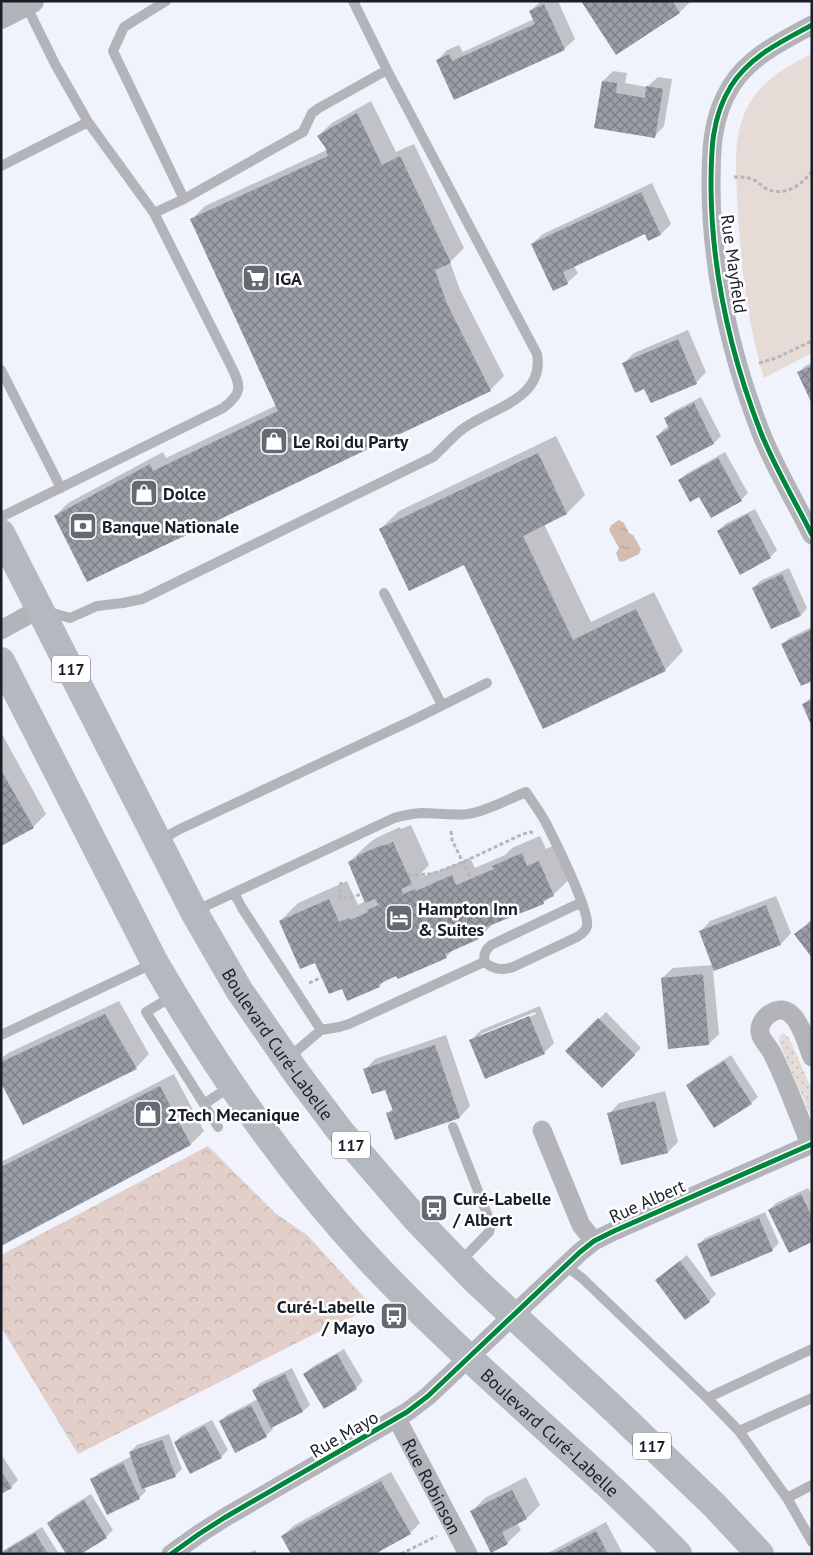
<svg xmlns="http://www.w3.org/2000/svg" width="813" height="1555" viewBox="0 0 813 1555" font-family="'PT Sans',sans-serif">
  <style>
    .grass { fill: url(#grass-dots) }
    .forest { fill: url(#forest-crowns) }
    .green { fill: #e7dbd8 }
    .water { fill: url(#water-ripples) }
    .shadow { fill: #0003; fill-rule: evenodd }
    .building { fill: url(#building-cross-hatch) }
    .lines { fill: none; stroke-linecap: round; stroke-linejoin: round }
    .path { stroke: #b4b6ba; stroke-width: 3; stroke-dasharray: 4 2.5; stroke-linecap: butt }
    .service { stroke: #b2b4ba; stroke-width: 10 }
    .minor { stroke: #b2b4ba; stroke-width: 19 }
    .tertiary { stroke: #b2b4ba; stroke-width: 24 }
    .primary { stroke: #b4b8bf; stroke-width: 28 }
    .cycleway-casing { stroke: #fff; stroke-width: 8 }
    .cycleway { stroke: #00873e; stroke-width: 5 }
    .labels { text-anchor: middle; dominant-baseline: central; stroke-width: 5; stroke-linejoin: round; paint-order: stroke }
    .shield { fill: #fff; stroke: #5e6269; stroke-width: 1 }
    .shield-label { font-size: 16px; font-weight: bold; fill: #191e29 }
    .street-label { font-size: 18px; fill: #191e29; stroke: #fff }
    .poi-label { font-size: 18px; font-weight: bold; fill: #191e29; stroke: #fff; text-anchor: start }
  </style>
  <defs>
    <pattern id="grass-dots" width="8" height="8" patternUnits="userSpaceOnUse" patternTransform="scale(1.25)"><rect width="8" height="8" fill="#e7dbd8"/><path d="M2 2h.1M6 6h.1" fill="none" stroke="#c6bcb9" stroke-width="1.8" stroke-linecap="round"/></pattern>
    <pattern id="forest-crowns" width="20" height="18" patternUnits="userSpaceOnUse" patternTransform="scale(1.25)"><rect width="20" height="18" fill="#e2cfc9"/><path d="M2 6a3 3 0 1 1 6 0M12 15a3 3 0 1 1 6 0" fill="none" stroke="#c1b1ad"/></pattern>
    <pattern id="water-ripples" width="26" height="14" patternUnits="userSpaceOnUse" patternTransform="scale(1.25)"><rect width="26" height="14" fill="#d5bcb2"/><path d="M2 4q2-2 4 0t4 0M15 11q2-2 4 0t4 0" fill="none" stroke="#b6a199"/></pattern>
    <pattern id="building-cross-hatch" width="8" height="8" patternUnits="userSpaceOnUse" patternTransform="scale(1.25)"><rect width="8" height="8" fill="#9a9da6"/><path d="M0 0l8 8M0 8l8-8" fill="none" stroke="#7d7f87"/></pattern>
  </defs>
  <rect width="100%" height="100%" fill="#f0f3fb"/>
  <!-- grass -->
  <path class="grass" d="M783 1033 789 1038 812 1090V1115L809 1112 779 1042V1037Z"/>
  <!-- forest -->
  <path class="forest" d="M208 1146 275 1213 307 1235 374 1308 330 1326 78 1454 1 1327V1255Z"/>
  <!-- green -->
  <path class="green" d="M812 54V353L764 378C746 319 740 257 737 196 736 166 733 134 748 106 762 81 786 66 812 54Z"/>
  <!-- water -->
  <path class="water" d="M619 520 624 523 629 533 633 535 641 549 639 554 622 562 619 561 616 553 619 548 609 530 611 525Z"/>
  <!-- shadow -->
  <path class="shadow" d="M541 1H558L575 39 564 49 455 99 437 61 447 50 459 45 463 52 534 19 530 11Z
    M582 1H689L690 2 679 13Z
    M613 71 627 73 625 83 647 87 658 77 672 79 664 126 654 137 603 81Z
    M371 101 396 152 414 144 464 248 450 262 460 290 504 376 490 390 88 581 55 516 68 503 163 452 166 458 277 405 191 220 205 206 327 150 318 136 332 123Z
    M652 183 671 224 661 234 645 232 574 266 578 273 567 283 532 244 543 234Z
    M688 330 706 372 696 383 645 387 624 363 634 353Z
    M812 363V401L798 373 805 366Z
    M701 397 721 436 714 443 672 464 657 436 664 429 669 426 665 418 672 412Z
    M556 436 585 495 567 513 544 524 591 622 654 592 683 651 665 670 544 728 464 563 380 529 399 511Z
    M725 452 748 493 741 500 711 516 699 495 679 481 686 474Z
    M755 509 777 550 770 557 741 573 718 531 725 524Z
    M789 568 807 608 801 615 772 628 753 588 760 581Z
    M812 627V680L782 645 789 638Z
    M812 697V724L803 704Z
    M2 734 46 814 33 827 1 845Z
    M411 825 429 865 420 874 422 877 434 872V873L470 858 475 868 505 855 512 848 540 836 546 849 557 844 572 877 553 895 549 897 543 903 495 922 479 938 454 949 446 957 386 980 379 986 342 987 316 961 280 921 298 903 347 881 358 905 366 901 349 862 368 844 376 838 400 827 401 829Z
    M776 896 791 933 781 944 713 970 719 1034 709 1044 662 978 673 968 713 965 700 932 710 921Z
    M812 919V956L796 934Z
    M119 1001 149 1054 136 1068 1 1080V1059L8 1053Z
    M540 1006 554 1043 544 1053 470 1041 481 1030ZM535 1012 536 1014 481 1037V1034Z
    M606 1012 641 1048 602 1086 567 1051Z
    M446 1035 470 1106 460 1117 396 1138 387 1114 393 1108 386 1088 365 1070 375 1059Z
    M731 1055 758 1097 751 1103 688 1085 695 1078Z
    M174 1074 204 1131 191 1144 1 1244V1162Z
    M665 1091 678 1142 668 1152 609 1114 619 1103Z
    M808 1188 812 1196V1241L769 1210 776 1203Z
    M765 1212 779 1243 772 1250 699 1244 705 1238Z
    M687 1255 716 1294 709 1301 656 1280Z
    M344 1349 363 1381 356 1388 305 1374 312 1367Z
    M292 1368 310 1405 303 1411 272 1426 273 1429 266 1436 236 1451 220 1421 227 1415 258 1399 254 1390 260 1383Z
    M212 1420 228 1450 221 1457 175 1442 182 1435Z
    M169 1434 182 1469 175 1476 144 1487 146 1491 139 1498 92 1480 99 1473 132 1456 130 1452 137 1445Z
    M1 1454 18 1480 11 1487 1 1493Z
    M391 1472 420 1523 410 1533 283 1536 293 1526Z
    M526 1477 540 1505 527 1518 517 1523 521 1530 507 1543 471 1512 485 1498Z
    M91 1494 113 1530 106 1537 49 1523 55 1516Z
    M606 1522 623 1554H546Z
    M42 1527 59 1554H1L4 1550Z
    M255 1550 257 1554H248Z"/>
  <!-- building -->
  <path class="building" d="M581 1H672L680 13 616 55Z
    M544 4 565 50 454 100 436 60 449 54 452 61 535 24 529 11Z
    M602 81 617 83 616 93 645 98 646 86 663 89 655 138 594 128Z
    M357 113 382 165 400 156 451 263 435 270 447 304 491 391 87 582 54 516 150 464 153 471 278 411 190 219 328 156 325 147 317 136Z
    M641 192 661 235 648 241 645 234 563 272 568 284 553 291 531 244Z
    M678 339 697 384 651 403 644 389 635 393 622 363Z
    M812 366V404L797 372Z
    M694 403 714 444 671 466 656 436 669 429 664 418Z
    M538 453 567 514 523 536 573 640 636 609 666 671 543 729 464 565 409 591 379 529Z
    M718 458 742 501 711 518 699 497 690 502 678 480Z
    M748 514 771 558 740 575 717 531Z
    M782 574 801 616 771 629 752 588Z
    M811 630 812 681 801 686 781 644Z
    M812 700V727L802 704Z
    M1 770 34 828 1 846Z
    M393 842 412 884 401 889 403 894 415 889 416 891 452 875 456 885 494 869 492 866 522 853 527 866 539 861 554 896 543 901 544 904 476 931 479 939 445 954 447 958 398 979 396 976 379 984 380 987 347 1001 342 989 329 994 315 963 300 969 279 921 329 899 339 922 349 918 350 920 368 912 367 910 379 905 375 899 365 903 348 862 357 858V856L382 845 383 846Z
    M766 905 781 945 714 971 699 931Z
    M812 921V958L794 934Z
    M703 974 709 1045 668 1049 661 978Z
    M105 1014 137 1069 23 1125 1 1083V1062Z
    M529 1016 545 1054 485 1079 469 1040Z
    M598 1018 635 1055 602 1088 565 1051Z
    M435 1045 460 1118 395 1140 386 1113 393 1111 385 1090 372 1094 363 1069Z
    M724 1061 752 1104 714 1128 686 1085Z
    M160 1086 191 1145 1 1246V1167Z
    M655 1101 668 1153 621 1165 607 1113Z
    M801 1194 812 1217V1242L789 1253 768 1210Z
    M759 1218 773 1251 711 1277 697 1244Z
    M680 1261 710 1302 685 1320 655 1280Z
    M337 1354 357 1389 324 1409 303 1374Z
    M285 1374 303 1412 271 1428 252 1390Z
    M251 1405 267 1437 235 1453 219 1421Z
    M205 1426 222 1458 190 1474 174 1442Z
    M162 1440 176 1477 142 1489 129 1452Z
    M123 1463 140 1499 107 1515 90 1479Z
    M1 1471 12 1488 1 1494Z
    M381 1481 411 1534 375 1554H291L281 1536Z
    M512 1490 527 1519 502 1532 508 1544 491 1553 470 1511Z
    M84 1500 107 1538 81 1554H66L47 1523Z
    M596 1531 608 1554H553Z
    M35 1533 48 1554H1V1553Z"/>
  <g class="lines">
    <!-- path -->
    <path class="path" d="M734 177C741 177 748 177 754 180 759 182 762 187 767 189 785 197 802 185 812 171
      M759 363 776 358 812 341
      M451 831 452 840 471 879
      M408 875 430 874 440 871 463 862 523 834 530 832 533 833
      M341 882 340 898H348L362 894
      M309 983 322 977
      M401 1554 437 1536"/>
    <!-- service -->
    <path class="service" d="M166 1 124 27 113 51 184 199
      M1 166 88 122
      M154 213 184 199 303 132 312 113 319 108 387 70 353 1
      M1 370 61 488
      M1 517 223 408C243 393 241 386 231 366L154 213 88 122 55 64 25 3
      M384 593 442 705
      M46 611 70 618 97 606 123 603 142 599 433 457C443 448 453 436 464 428 492 408 545 399 537 354L387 70
      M159 841 178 830 417 718 487 683
      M234 893 242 908 321 1030
      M195 911 394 818C403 815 412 814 421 813 437 813 452 816 468 814 488 811 508 799 526 792 533 803 541 813 547 825 555 841 590 912 587 926 586 931 582 934 577 937L513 967C501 971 494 969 484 962
      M484 962C484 954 485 950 491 945L582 902
      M173 996 146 1012 204 1104 231 1086
      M1 1035 154 963
      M287 1059 321 1030 339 1027 349 1024 484 962
      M204 1104 218 1127
      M453 1127 491 1224 489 1232 460 1262
      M566 1266 582 1278 707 1398 812 1349
      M707 1398 739 1431 787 1498 812 1542
      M739 1431 812 1398
      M787 1498 812 1485"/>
    <!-- minor -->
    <g class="minor">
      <path d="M812 25C781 42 750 56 731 86 711 118 711 152 711 189 712 271 731 356 761 433 775 468 795 501 812 535"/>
      <path d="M1 630 39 609"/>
      <path d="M542 1130 581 1225 594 1241"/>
      <path d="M810 1144C798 1115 787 1083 773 1055 770 1047 761 1041 760 1032 759 1026 763 1019 768 1015 795 995 805 1040 812 1057"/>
      <path id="s1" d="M397 1419 468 1554"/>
      <path d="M171 1554 199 1534 224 1518 407 1412 428 1396 580 1252 594 1241 614 1231 812 1144"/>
    </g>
    <!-- tertiary -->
    <path class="tertiary" d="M1 17 32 1"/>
    <!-- primary -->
    <g class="primary">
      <path id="s2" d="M1 533 194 912 239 990 297 1074 340 1131 417 1220 475 1280 616 1411 714 1505 760 1554"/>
      <path id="s3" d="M1 661 155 963C216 1068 286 1170 369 1259 440 1335 519 1403 595 1473 623 1499 651 1526 678 1554"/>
    </g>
    <!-- cycleway casing -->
    <g class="cycleway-casing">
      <path id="cycleway" d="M812 25C781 42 750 56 731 86 711 118 711 152 711 189 712 271 731 356 761 433 775 468 795 501 812 535
        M171 1554 199 1534 224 1518 407 1412 428 1396 580 1252 594 1241 614 1231 812 1144"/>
    </g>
    <!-- cycleway -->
    <use href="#cycleway" class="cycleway"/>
  </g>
  <!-- icons -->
  <defs>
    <g id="supermarket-square" transform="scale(1.4375)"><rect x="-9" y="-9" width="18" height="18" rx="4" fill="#646972" stroke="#fff"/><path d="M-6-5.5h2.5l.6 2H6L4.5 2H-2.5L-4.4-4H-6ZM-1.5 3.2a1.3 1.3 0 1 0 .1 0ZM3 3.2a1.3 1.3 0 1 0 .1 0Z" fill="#fff"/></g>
    <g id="shop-square" transform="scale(1.4375)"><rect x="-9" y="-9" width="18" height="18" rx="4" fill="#646972" stroke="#fff"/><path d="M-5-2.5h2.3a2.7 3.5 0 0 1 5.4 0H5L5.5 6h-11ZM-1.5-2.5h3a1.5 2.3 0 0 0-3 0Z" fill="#fff"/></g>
    <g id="bank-square" transform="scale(1.4375)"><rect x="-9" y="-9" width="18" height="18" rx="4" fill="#646972" stroke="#fff"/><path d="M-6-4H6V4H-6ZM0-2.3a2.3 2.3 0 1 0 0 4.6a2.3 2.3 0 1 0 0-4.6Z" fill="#fff"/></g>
    <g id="hotel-square" transform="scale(1.4375)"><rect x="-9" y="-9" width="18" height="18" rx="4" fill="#646972" stroke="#fff"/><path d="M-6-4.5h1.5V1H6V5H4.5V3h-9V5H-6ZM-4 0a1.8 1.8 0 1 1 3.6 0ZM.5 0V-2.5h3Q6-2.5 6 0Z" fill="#fff"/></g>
    <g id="bus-square" transform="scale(1.4375)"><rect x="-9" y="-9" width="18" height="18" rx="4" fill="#646972" stroke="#fff"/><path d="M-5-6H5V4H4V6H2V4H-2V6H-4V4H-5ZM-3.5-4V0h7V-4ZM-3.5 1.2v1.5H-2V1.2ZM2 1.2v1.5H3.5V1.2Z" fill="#fff"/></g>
  </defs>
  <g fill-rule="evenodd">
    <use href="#supermarket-square" x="256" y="278"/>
    <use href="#shop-square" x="274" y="441"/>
    <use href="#shop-square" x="144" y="493"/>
    <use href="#bank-square" x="83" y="526"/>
    <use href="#hotel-square" x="399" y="918"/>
    <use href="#shop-square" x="148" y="1114"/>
    <use href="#bus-square" x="434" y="1208"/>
    <use href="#bus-square" x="394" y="1316"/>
  </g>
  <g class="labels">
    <!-- shield labels -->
    <g class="shield">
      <rect x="52" y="655.5" width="38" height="27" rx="4"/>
      <rect x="332" y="1131.5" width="38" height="27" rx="4"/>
      <rect x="633" y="1432.5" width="38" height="27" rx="4"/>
    </g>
    <g class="shield-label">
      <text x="71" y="669">117</text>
      <text x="351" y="1145">117</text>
      <text x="652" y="1446">117</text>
    </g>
    <!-- street labels -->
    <g class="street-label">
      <text transform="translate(734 264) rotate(82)">Rue Mayfield</text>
      <text stroke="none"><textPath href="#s2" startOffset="582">Boulevard Curé-Labelle</textPath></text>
      <text transform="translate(647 1201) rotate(-24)">Rue Albert</text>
      <text stroke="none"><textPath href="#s3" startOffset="956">Boulevard Curé-Labelle</textPath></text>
      <text transform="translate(344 1434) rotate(-30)">Rue Mayo</text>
      <text stroke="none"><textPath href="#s1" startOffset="76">Rue Robinson</textPath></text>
    </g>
    <!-- poi labels -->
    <g class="poi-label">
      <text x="275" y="278">IGA</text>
      <text x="293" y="441">Le Roi du Party</text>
      <text x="163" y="493">Dolce</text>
      <text x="102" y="526">Banque Nationale</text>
      <text x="418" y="908">Hampton Inn<tspan x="418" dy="21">&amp; Suites</tspan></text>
      <text x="167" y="1114">2Tech Mecanique</text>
      <text x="453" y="1198">Curé-Labelle<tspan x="453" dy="21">/ Albert</tspan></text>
      <text x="375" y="1306" text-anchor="end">Curé-Labelle<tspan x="375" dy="21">/ Mayo</tspan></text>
    </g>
  </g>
  <!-- border -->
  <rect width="813" height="1555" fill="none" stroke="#191e29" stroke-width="5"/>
</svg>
